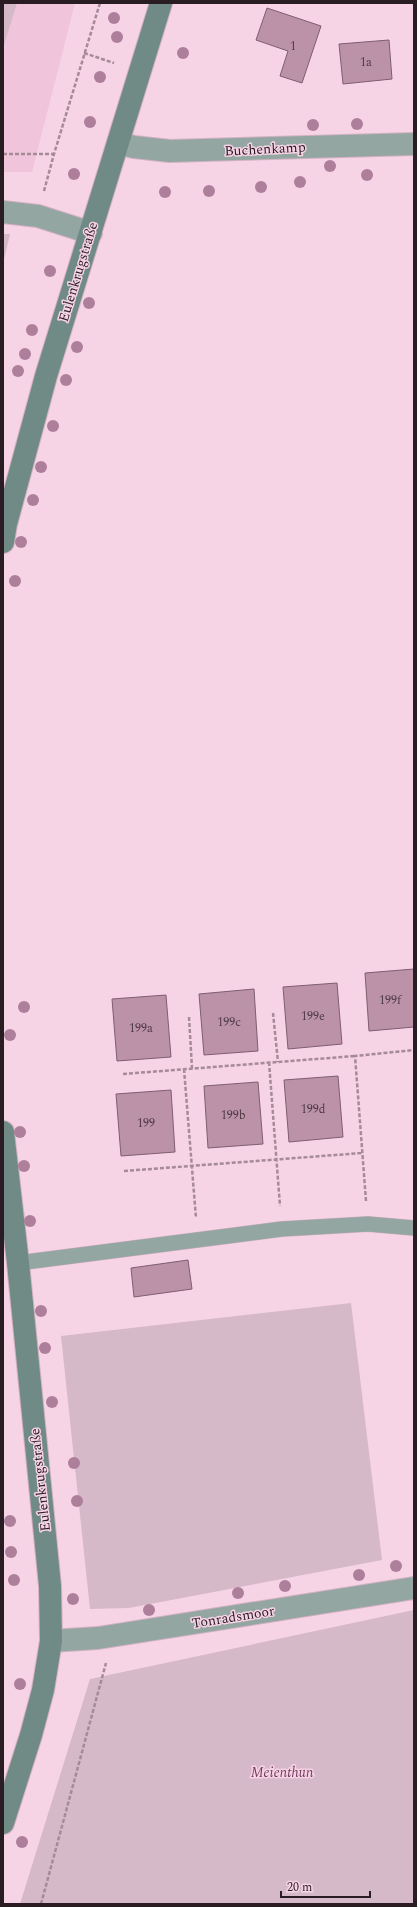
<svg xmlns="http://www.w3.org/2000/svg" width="417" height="1907" viewBox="0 0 417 1907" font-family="Spectral,serif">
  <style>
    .built { fill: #f0c4db }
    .green { fill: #d5b9c8 }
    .building { fill: #bc92a9; stroke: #7e5e6f }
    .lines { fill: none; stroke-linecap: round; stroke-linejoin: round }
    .service-casing { stroke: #d2b2c3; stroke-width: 16 }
    .minor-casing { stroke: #d2b2c3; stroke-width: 24 }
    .secondary-casing { stroke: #d2b2c3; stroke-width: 24 }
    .path { stroke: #a58a98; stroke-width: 2.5; stroke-dasharray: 4 2; stroke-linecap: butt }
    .service { stroke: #94a6a2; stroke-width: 15 }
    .minor { stroke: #94a6a2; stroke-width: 22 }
    .secondary { stroke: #708b85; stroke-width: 22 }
    .tree { fill: #ae7f9a }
    .labels { text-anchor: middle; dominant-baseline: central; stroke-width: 3; stroke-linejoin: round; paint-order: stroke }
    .number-label { font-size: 12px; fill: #4e3a44 }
    .street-label { font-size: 14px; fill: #291c23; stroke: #f7d3e6 }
    .park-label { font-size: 14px; font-style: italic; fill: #733b5c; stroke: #f7d3e6 }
  </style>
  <rect width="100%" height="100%" fill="#f7d3e6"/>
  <!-- built -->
  <path class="built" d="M3 3H75L32 172H3Z"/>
  <!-- green -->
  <path class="green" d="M3 3H17L3 48Z
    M3 234H10L3 264Z
    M351 1303 382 1560 129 1608 90 1609 61 1336Z
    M414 1610V1904H20L90 1679Z"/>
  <!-- building -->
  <path class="building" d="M267 8 321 26 302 83 280 76 288 51 256 40Z
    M389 40 392 79 343 84 339 44Z
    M414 969V1027L369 1031 365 973Z
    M337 983 342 1044 288 1049 283 987Z
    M254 989 258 1051 204 1055 199 994Z
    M166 995 171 1057 117 1061 112 999Z
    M338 1076 343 1137 289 1142 284 1080Z
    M258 1082 263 1144 208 1148 204 1086Z
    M171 1090 175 1152 121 1156 116 1094Z
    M188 1260 192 1289 134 1297 131 1268Z"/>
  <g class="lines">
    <!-- service casing -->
    <g class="service-casing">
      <path id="service" d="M18 1263 282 1229 368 1224 414 1228"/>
    </g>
    <!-- minor casing -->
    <g class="minor-casing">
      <path id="minor" d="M118 143 134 147 170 151 414 144
        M3 212 38 216 91 233
        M51 1641 98 1638 414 1588"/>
    </g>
    <!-- secondary casing -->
    <g class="secondary-casing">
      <path id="secondary" d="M3 542 6 524 46 376 161 3
        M3 1132 18 1263 50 1586 51 1641 43 1690 31 1735 3 1823"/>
    </g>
    <!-- path -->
    <path class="path" d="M84 53 114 63
      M3 154H54
      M44 191 54 154 100 3
      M273 1013 278 1062
      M189 1017 192 1068
      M269 1062 280 1206
      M184 1069 196 1218
      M123 1074 355 1056
      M124 1171 362 1153
      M366 1201 355 1056 414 1050
      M41 1904 106 1663"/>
    <!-- service -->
    <use href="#service" class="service"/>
    <!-- minor -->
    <use href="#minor" class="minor"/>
    <!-- secondary -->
    <use href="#secondary" class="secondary"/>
  </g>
  <!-- trees -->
  <g class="tree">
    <circle cx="114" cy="18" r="6"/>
    <circle cx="117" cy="37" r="6"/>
    <circle cx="183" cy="53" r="6"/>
    <circle cx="100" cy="77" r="6"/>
    <circle cx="90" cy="122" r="6"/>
    <circle cx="357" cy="124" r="6"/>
    <circle cx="313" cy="125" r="6"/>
    <circle cx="330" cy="166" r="6"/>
    <circle cx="74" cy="174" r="6"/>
    <circle cx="367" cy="175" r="6"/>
    <circle cx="300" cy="182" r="6"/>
    <circle cx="261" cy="187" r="6"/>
    <circle cx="209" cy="191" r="6"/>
    <circle cx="165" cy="192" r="6"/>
    <circle cx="50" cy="271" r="6"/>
    <circle cx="89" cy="303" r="6"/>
    <circle cx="32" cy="330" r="6"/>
    <circle cx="77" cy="347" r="6"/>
    <circle cx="25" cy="354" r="6"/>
    <circle cx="18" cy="371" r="6"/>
    <circle cx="66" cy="380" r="6"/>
    <circle cx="53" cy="426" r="6"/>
    <circle cx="41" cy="467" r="6"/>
    <circle cx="33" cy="500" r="6"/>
    <circle cx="21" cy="542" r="6"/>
    <circle cx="15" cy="581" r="6"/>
    <circle cx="24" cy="1007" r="6"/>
    <circle cx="10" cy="1035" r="6"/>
    <circle cx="20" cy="1132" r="6"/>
    <circle cx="24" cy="1166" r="6"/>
    <circle cx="30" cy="1221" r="6"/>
    <circle cx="41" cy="1311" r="6"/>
    <circle cx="45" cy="1348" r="6"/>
    <circle cx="52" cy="1402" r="6"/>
    <circle cx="74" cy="1463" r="6"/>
    <circle cx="77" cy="1501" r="6"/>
    <circle cx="10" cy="1521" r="6"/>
    <circle cx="11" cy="1552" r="6"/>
    <circle cx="396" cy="1566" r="6"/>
    <circle cx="359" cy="1575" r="6"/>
    <circle cx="14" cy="1580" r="6"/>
    <circle cx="285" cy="1586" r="6"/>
    <circle cx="238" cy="1593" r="6"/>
    <circle cx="73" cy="1599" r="6"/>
    <circle cx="149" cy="1610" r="6"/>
    <circle cx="20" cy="1684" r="6"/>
    <circle cx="22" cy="1842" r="6"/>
  </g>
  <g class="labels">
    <!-- number labels -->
    <g class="number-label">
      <text x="293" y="46">1</text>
      <text x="366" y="62">1a</text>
      <text x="390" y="1000">199f</text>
      <text x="313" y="1016">199e</text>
      <text x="229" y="1022">199c</text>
      <text x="141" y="1028">199a</text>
      <text x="313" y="1109">199d</text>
      <text x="233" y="1115">199b</text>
      <text x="146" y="1123">199</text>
    </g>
    <!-- street labels -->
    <g class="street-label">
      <text transform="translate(265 149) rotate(-3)">Buchenkamp</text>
      <text transform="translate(78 272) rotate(-73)">Eulenkrugstraße</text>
      <text transform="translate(40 1480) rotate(-96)">Eulenkrugstraße</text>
      <text transform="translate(233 1617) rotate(-9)">Tonradsmoor</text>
    </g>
    <!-- park labels -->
    <g class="park-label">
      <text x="282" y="1772">Meienthun</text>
    </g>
  </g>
  <!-- border -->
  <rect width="417" height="1907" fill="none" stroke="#291c23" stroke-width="8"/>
  <!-- scale -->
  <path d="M281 1891v6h89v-6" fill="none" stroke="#291c23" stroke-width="2"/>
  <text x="287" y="1891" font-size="12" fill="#291c23" stroke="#f7d3e6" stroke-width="3" paint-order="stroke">20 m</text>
</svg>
